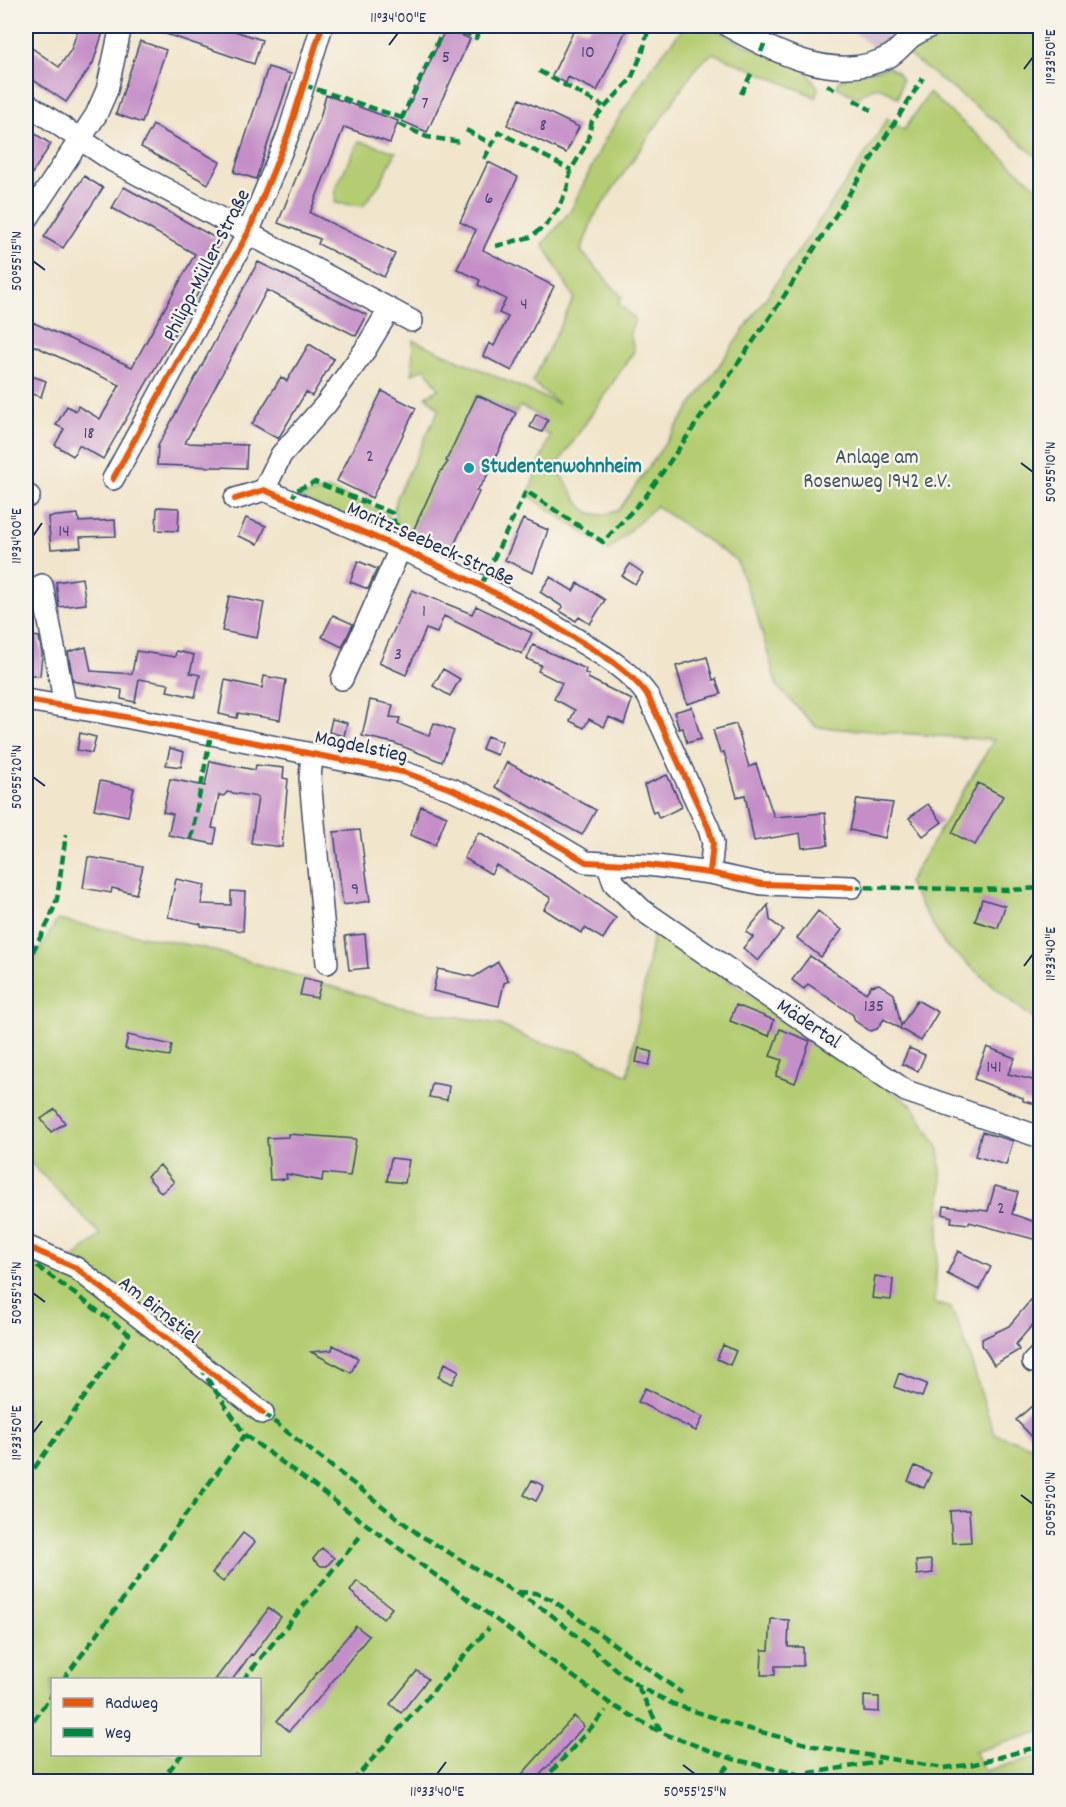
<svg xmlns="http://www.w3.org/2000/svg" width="1066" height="1807" viewBox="0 0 1066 1807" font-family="Dekko,sans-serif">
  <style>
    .industrial { fill: #d0bdcd }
    .green { fill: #b4cd72; stroke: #687e68; stroke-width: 1.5; fill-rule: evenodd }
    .building { fill: #c58ec8 }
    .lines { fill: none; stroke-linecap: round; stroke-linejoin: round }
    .minor-casing { stroke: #3b4a6e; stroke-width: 24 }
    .minor { stroke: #fff; stroke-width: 21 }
    .quiet { stroke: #00873e; stroke-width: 4.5; stroke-dasharray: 9 4.5; stroke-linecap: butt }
    .cycleway-casing { stroke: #f7f3e8; stroke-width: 10 }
    .cycleway { stroke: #e8590c; stroke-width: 6 }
    .ticks { fill: none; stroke: #1b2f5e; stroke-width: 2 }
    .culture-dot { fill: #0f9aa8; stroke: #f7f3e8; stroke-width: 2 }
    .labels { text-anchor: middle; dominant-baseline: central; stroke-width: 5; stroke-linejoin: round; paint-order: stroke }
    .number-label { font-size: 18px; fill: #464778 }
    .street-label { font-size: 21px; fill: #1b2f5e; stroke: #f7f3e8 }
    .park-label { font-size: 21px; fill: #415663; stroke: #f7f3e8 }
    .culture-label { font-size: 21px; font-weight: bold; fill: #0d838f; stroke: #f7f3e8; text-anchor: start }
    .neatline { fill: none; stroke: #1b2f5e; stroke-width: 2 }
    .ticks-label { font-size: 15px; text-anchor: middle; fill: #1b2f5e }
  </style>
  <rect width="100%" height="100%" fill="#f7f3e8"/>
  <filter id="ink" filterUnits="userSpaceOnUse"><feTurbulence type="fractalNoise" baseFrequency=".0167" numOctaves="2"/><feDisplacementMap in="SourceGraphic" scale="12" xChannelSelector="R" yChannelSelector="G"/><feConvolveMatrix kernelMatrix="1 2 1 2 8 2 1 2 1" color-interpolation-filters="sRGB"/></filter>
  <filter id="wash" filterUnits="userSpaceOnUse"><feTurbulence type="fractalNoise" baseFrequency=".008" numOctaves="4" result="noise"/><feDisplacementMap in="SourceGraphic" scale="24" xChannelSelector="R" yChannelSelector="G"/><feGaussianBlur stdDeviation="1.35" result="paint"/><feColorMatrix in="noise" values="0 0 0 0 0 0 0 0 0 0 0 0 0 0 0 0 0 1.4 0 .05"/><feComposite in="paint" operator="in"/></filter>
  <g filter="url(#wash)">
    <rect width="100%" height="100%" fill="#f1e5cb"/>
    <!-- industrial -->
    <path class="industrial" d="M847 26H915L876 50Z"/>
    <!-- green -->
    <path class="green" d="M685 26H709L736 41 806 70 818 88 816 97 713 53 698 65 593 218 581 251 622 297 618 303 635 319 630 332 634 351 554 470C578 486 575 529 619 510L873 143 887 118 904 130 929 93 1040 190V1025L944 944 908 883 994 740 816 727 777 686 757 615 736 560 656 506 609 550 528 495 550 435 530 427 536 414 520 406 516 413 477 395 446 460 451 463 439 474 413 531 397 524 394 509 397 497 439 409 426 396 439 389 425 368 412 374 413 340 559 404 532 382 574 298 543 244 571 210 604 141 653 65Z
      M953 26H1040V160L999 124 907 54Z
      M889 67 897 72 902 80 898 98C880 85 875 83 858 98L837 87 840 80 853 74Z
      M359 141 396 152 380 183 363 206 335 203 336 187Z
      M328 489 388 514 392 525 452 552 447 562 298 498Z
      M57 920 205 948 400 1007 498 1024 532 1040 583 1053 628 1075 654 930 913 1106 939 1149 942 1184 934 1303 951 1308C971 1349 978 1392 995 1434L1040 1449V1732L974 1752 985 1771 1040 1756V1781H26V1250L72 1259 101 1235 26 1158V974ZM52 1680H260V1754H52Z"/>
    <g id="blocks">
      <!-- building -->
      <path class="building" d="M79 26H105L93 63 66 102 26 75V44L59 67 71 50Z
        M150 26H220L262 40 254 64 149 28Z
        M576 26 587 31 590 26H628L597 91 568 77 566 83 552 76Z
        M446 28 470 39 427 132 402 121Z
        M140 41 166 50 142 123 116 114Z
        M268 67 291 74 256 179 234 172Z
        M326 95 398 121 390 143 344 127 310 213 395 254 384 277 318 244 320 239 278 223 320 118Z
        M520 99 579 127 566 153 507 125Z
        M153 125 220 162 208 184 141 147Z
        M26 128 51 144 26 183Z
        M488 162 518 177 483 250 554 286 512 371 483 356 489 343 494 346 508 317 499 313 506 299 478 285 480 280 457 269 476 230 460 222Z
        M84 176 103 188 63 248 44 237Z
        M124 187 221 241 203 275 207 277 103 459 79 445 73 456 55 445 64 429 56 425 67 406 76 411 78 406 100 419 120 385 26 342 32 322 132 367 195 254 112 208Z
        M258 262 367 315 356 336 267 290 185 443 247 445 246 468 157 465 158 446Z
        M309 344 334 359 312 396 306 392 278 439 252 424 281 377 287 381Z
        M26 374 46 381 41 397 26 392Z
        M382 391 416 408 372 498 337 481Z
        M477 395 516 413 485 480 476 491 479 492 452 549 413 531 439 474 448 462 446 461Z
        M536 414 548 420 542 432 530 427Z
        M157 507 179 508 178 531 156 530Z
        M78 514 79 522 115 520 116 536 80 537 81 547 51 549 48 517Z
        M246 518 266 526 258 544 238 536Z
        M523 519 548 530 533 573 505 560Z
        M358 561 377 569 368 589 350 582Z
        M630 564 643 573 635 584 622 576Z
        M550 577 573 591 578 583 605 600 590 624 579 617 576 621 560 611 563 607 540 592Z
        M82 578 86 604 59 607 56 582Z
        M412 590 472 614 476 606 532 633 522 654 444 616 437 633 426 629 406 675 379 663Z
        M229 596 264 603 257 638 222 631Z
        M333 615 353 624 342 647 322 637Z
        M26 635 39 637 42 654 40 676 26 674Z
        M533 645 586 669 585 673 589 675 588 678 632 700 624 724 609 717 604 727 589 719 584 728 570 721 575 710 554 699 562 683 538 671 541 665 527 659Z
        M86 647 91 671 132 674 136 651 175 657 176 651 194 655 190 673 200 675 195 697 167 691 169 684 139 679 135 702 121 699 122 690 73 681 68 652Z
        M707 657 713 680 716 679 721 694 687 704 676 666Z
        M443 669 460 679 450 696 433 686Z
        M264 676 286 680 280 720 238 713 237 718 219 714 225 680 262 688Z
        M370 700 393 705 390 717 400 718 398 724 429 736 434 723 454 731 442 762 394 743 362 736Z
        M692 707 701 739 687 743 683 728 679 729 674 712Z
        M332 719 347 723 344 736 329 732Z
        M736 724 749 767 756 764 774 817 825 813 828 845 802 848 800 833 754 841 745 795 737 797 724 752 720 753 713 730Z
        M80 733 96 737 92 753 77 750Z
        M487 736 502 742 497 755 482 749Z
        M170 748 184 752 181 767 166 765Z
        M210 761 255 770 256 765 284 768 283 778 288 779 282 847 251 843 258 797 227 792 224 796 219 795 212 828 217 829 214 844 168 835 173 814 163 812 170 779 205 786Z
        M507 762 596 810 582 835 495 787Z
        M667 775 682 807 659 818 656 811 653 813 644 785Z
        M100 781 134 788 128 816 94 809Z
        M978 783 1003 796 975 845 952 833Z
        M857 799 893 803 885 838 850 830Z
        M928 804 942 822 923 836 909 818Z
        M421 806 447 816 435 845 410 835Z
        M360 830 370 901 343 905 334 832Z
        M479 832 566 883 616 918 603 939 585 928 581 933 544 909 551 898 496 865 491 874 464 858Z
        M88 857 143 866 136 894 112 888 111 893 83 888Z
        M176 879 205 885 201 904 231 905V891L245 892 243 931 201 926V924L168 917Z
        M982 899 1005 906 998 928 975 921Z
        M768 905 770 920 783 930 758 961 743 948 753 937 746 932Z
        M818 911 842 930 821 957 797 938Z
        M365 934 368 968 349 970 345 936Z
        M810 956 866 993 871 986 879 984 894 994 901 1026 917 1000 938 1012 921 1041 884 1019 877 1029 870 1031 855 1021 853 1015 808 984 804 989 792 980Z
        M498 962 509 981 504 983 499 1006 433 991 438 969 474 977Z
        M304 978 321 982 317 998 300 995Z
        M736 1005 774 1020 769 1036 730 1021Z
        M780 1029 810 1041 795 1083 776 1076 782 1060 770 1056Z
        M128 1035 172 1045 170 1056 125 1049Z
        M987 1047 1015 1058 1008 1074 1041 1082V1105L1023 1101V1098L974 1079Z
        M639 1048 652 1052 649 1065 636 1062Z
        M909 1048 925 1055 918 1071 902 1064Z
        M432 1083 449 1086 447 1100 429 1097Z
        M55 1109 65 1123 51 1132 41 1119Z
        M982 1132 1013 1141 1006 1165 975 1156Z
        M288 1134 356 1139 350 1176 323 1173 322 1181 286 1174 287 1179 270 1180 267 1138 288 1137Z
        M391 1158 409 1160 405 1183 387 1181Z
        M160 1165 174 1182 161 1193 147 1176Z
        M995 1186 1018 1192 1012 1214 1041 1224V1241L969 1222V1224L951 1222 952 1217 943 1214 944 1206 988 1211Z
        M958 1251 991 1267 979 1290 947 1274Z
        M875 1276 893 1279 891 1300 872 1298Z
        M1041 1288V1315L1016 1344 1019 1350 994 1365 982 1345V1339L1009 1326Z
        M333 1345 358 1358 351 1373 311 1352 332 1350Z
        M723 1345 736 1351 730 1365 717 1359Z
        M445 1363 459 1371 452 1384 438 1377Z
        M899 1373 927 1384 922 1397 894 1387Z
        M645 1388 703 1417 696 1431 638 1402Z
        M1041 1398V1446L1016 1420Z
        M915 1466 931 1473 924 1488 908 1481Z
        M532 1480 544 1486 536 1501 524 1495Z
        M969 1510 971 1542 952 1543 950 1511Z
        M243 1533 255 1542 223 1582 212 1573Z
        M322 1548 334 1558 327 1566H321L313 1559Z
        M931 1560 933 1573 917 1575 916 1561Z
        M357 1581 392 1608 383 1619 350 1591Z
        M269 1608 281 1617 253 1655 251 1654 232 1680H215Z
        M771 1619 789 1620 788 1647H803V1666H775V1675H761L762 1650H769Z
        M356 1626 369 1636 315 1703 314 1702 289 1731 277 1721Z
        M417 1671 428 1679 401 1713 390 1704Z
        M864 1696 879 1697V1712L864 1711Z
        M574 1716 584 1726 555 1759 533 1782H515Z"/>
    </g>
  </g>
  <g filter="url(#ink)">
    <use href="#blocks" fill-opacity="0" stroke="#3b4a6e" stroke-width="1.5"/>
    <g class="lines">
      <!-- minor casing -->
      <g class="minor-casing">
        <path id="minor" d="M728 26C775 52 837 85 890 56 898 51 904 43 911 37 917 33 924 29 931 26
          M26 103 113 161 412 321
          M26 221 96 115 107 90 121 26
          M113 479 248 233 288 135 322 26
          M264 490 281 455 327 403 365 350 389 310
          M26 497 29 496
          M235 499 264 490 291 501C384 542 479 579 566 633 596 651 627 667 648 696L709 829 713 843 710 873
          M42 585 65 705
          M342 679 400 549
          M26 700 105 713 403 772 454 790 507 815 586 862 648 865 710 873 762 884 852 887
          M312 754 310 779 327 963
          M608 865 614 883 642 910 906 1091 1040 1137
          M26 1246 76 1268 263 1413
          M1033 1362 1040 1355"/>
      </g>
      <!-- minor -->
      <use href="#minor" class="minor"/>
      <!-- quiet -->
      <path class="quiet" d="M418 26 441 33
        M445 26 399 124 427 137 461 142
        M450 26 476 38 481 26
        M761 52 764 44
        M539 71 603 106
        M304 85 402 118
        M827 85 837 91
        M741 94 753 70
        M854 100 871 110
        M466 130 492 144
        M484 159 499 132 571 170
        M496 246 530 237 545 226 558 209 567 189 571 170 587 143 592 121 631 79 643 51 649 26
        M291 501 296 490 315 482 392 513 395 524 449 549
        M481 585 526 491 603 542 646 496 779 304 923 78
        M191 839 211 734
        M852 887 1011 890 1040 888
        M26 964 49 921 57 899 66 834
        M26 1258 129 1334 26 1480
        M263 1413 418 1534 548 1612 620 1673 638 1686 673 1704 742 1727 814 1746 943 1768 975 1764 1040 1746
        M245 1435 612 1705 662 1733
        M518 1592 535 1593 551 1599 682 1693
        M63 1680 245 1435 203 1372
        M243 1680 362 1534
        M638 1687 662 1733 733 1759 831 1782
        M26 1732 52 1694
        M809 1773 880 1762
        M160 1782 182 1754
        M352 1782 489 1628
        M542 1782 606 1711
        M713 1782 730 1764"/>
      <!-- cycleway casing -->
      <g class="cycleway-casing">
        <path id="cycleway" d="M113 479 248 233 288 135 322 26
          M235 499 264 490 291 501C384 542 479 579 566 633 596 651 627 667 648 696L709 829 713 843 710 873
          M26 700 105 713 403 772 454 790 507 815 586 862 648 865 710 873 762 884 852 887
          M26 1246 76 1268 263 1413"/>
      </g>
      <!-- cycleway -->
      <use href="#cycleway" class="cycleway"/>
    </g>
  </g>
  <!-- ticks -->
  <path class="ticks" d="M389 45 398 33M1024 69 1033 57M33 261 45 270M1021 463 1033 472M33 536 42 523M33 777 45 786M1024 966 1033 954M33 1293 45 1302M33 1433 42 1421M1021 1495 1033 1504M683 1765 695 1774M437 1774 446 1762"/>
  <!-- markers -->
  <circle class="culture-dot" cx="469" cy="468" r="6"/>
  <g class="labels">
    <!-- number labels -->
    <g class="number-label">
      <text x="588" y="53">10</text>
      <text x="446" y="58">5</text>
      <text x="425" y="104">7</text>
      <text x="543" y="126">8</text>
      <text x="489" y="199">6</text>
      <text x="524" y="305">4</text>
      <text x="89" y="434">18</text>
      <text x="370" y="457">2</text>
      <text x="64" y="532">14</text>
      <text x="424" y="612">1</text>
      <text x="398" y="655">3</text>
      <text x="355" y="890">9</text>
      <text x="874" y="1007">135</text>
      <text x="994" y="1068">141</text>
      <text x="1001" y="1209">2</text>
    </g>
    <!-- street labels -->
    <g class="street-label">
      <text transform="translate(208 266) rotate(-63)">Philipp-Müller-Straße</text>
      <text transform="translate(430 545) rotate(24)">Moritz-Seebeck-Straße</text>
      <text transform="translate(361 748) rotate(12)">Magdelstieg</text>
      <text transform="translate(808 1025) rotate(34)">Mädertal</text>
      <text transform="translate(158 1311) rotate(38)">Am Birnstiel</text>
    </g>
    <!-- park labels -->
    <g class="park-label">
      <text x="877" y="459">Anlage am<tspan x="877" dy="24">Rosenweg 1942 e.V.</tspan></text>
    </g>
    <!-- culture labels -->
    <g class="culture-label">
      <text x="481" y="468">Studentenwohnheim</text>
    </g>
  </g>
  <!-- margin -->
  <rect width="1066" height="1807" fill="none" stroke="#f7f3e8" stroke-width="66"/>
  <!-- legend -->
  <rect x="51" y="1678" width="210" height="78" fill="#f7f3e8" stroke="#9fa5b1" stroke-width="1.5"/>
  <rect x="63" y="1698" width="30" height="9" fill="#e8590c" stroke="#9fa5b1" stroke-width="1.5"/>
  <text x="105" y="1708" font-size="18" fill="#1b2f5e">Radweg</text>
  <rect x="63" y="1728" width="30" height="9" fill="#00873e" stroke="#9fa5b1" stroke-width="1.5"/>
  <text x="105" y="1738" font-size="18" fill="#1b2f5e">Weg</text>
  <rect x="33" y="33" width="1000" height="1741" class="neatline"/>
  <g class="ticks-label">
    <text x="398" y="22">11°34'00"E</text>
    <text transform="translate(1050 57) rotate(-90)" y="5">11°33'50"E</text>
    <text transform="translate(16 261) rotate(-90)" y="5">50°55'15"N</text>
    <text transform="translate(1050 472) rotate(-90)" y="5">50°55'10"N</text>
    <text transform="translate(16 536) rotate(-90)" y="5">11°34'00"E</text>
    <text transform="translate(16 777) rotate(-90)" y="5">50°55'20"N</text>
    <text transform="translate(1050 954) rotate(-90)" y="5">11°33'40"E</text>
    <text transform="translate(16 1293) rotate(-90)" y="5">50°55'25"N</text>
    <text transform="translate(16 1433) rotate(-90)" y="5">11°33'50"E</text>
    <text transform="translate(1050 1504) rotate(-90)" y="5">50°55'20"N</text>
    <text x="437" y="1796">11°33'40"E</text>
    <text x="695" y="1796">50°55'25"N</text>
  </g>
</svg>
